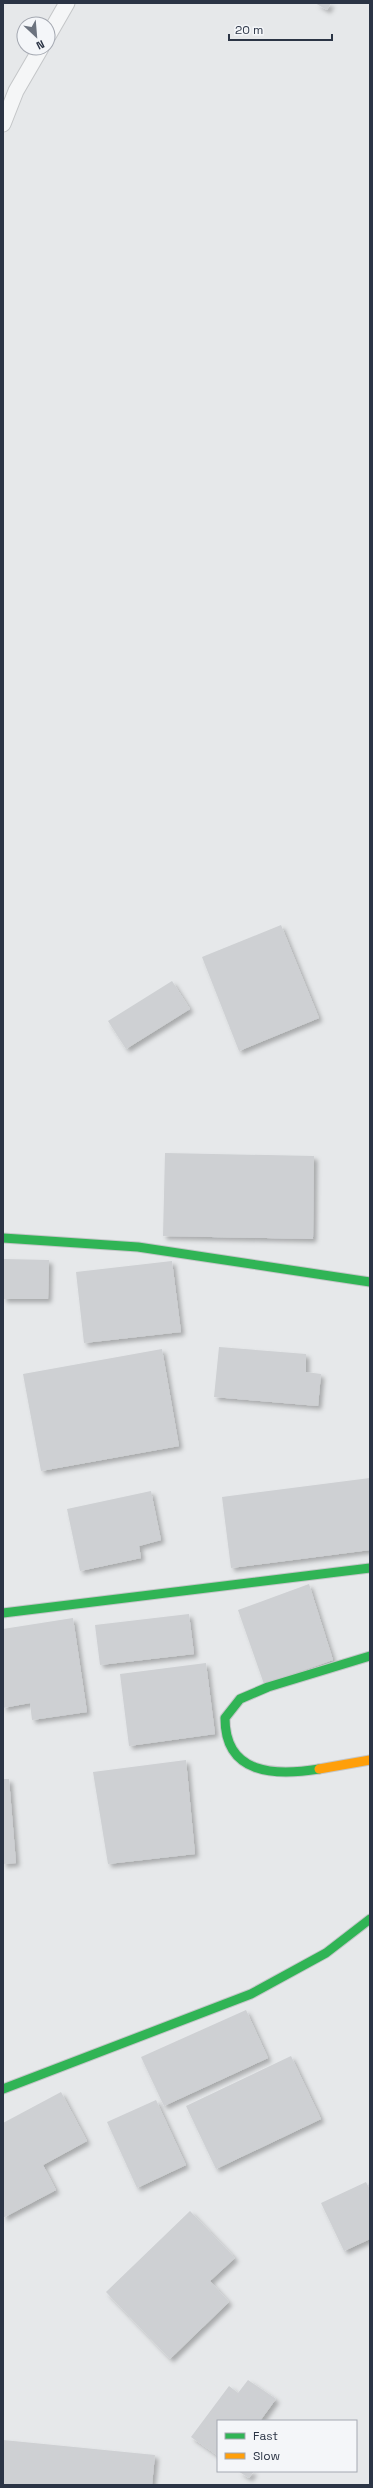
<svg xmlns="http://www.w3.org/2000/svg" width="373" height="2488" viewBox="0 0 373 2488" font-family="'Space Grotesk',sans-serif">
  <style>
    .building { fill: #ced0d3; filter: url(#shadow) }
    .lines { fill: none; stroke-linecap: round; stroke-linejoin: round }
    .lane-casing { stroke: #c4c6c8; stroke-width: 17 }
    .fast-casing { stroke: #c4c6c8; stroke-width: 11 }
    .slow-casing { stroke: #c4c6c8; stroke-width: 11 }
    .lane { stroke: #f5f6f7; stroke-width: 15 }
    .fast { stroke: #30b455; stroke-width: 9 }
    .slow { stroke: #ff9f0a; stroke-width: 9 }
  </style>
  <defs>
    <filter id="shadow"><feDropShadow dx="3.5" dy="3.5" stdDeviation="2" flood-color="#0004"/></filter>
  </defs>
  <rect width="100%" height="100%" fill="#e6e8ea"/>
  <!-- building -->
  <path class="building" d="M315 3H331L327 10Z
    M281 925 319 1018 239 1051 202 957Z
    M172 981 190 1009 126 1049 108 1021Z
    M165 1153 314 1156 313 1239 163 1236Z
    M3 1259 49 1260 48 1299H3Z
    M172 1261 181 1332 84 1343 76 1272Z
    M219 1347 306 1354V1372L321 1374 318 1406 214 1397Z
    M162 1349 179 1446 41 1471 23 1374Z
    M370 1478V1550L231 1568 222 1497Z
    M151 1491 161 1540 139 1546 141 1558 80 1571 67 1509Z
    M309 1584 333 1660 264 1684 238 1610Z
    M189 1614 194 1654 100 1665 95 1625Z
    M73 1618 87 1712 32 1720 30 1703 3 1708V1629Z
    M206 1663 215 1734 129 1746 120 1674Z
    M186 1760 195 1854 108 1864 93 1772Z
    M3 1779H9L16 1863 3 1864Z
    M246 2010 268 2058 164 2106 141 2057Z
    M291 2056 321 2119 216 2169 186 2106Z
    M61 2092 87 2141 43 2165 56 2190 3 2218V2123Z
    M156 2100 186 2165 137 2188 107 2122Z
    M366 2182 370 2190V2239L344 2251 321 2203Z
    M190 2211 235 2258 210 2281 229 2302 170 2359 106 2292Z
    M248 2380 276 2399 260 2421H218V2456L191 2437 229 2386 238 2393Z
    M3 2440 155 2455 152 2485H3Z
    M238 2471H254L249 2478Z"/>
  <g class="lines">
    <!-- lane casing -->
    <g class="lane-casing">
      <path id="lane" d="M48 36 67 3
        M3 124 16 91 41 48"/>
    </g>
    <!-- fast casing -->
    <g class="fast-casing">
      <path id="fast" d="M3 1238 138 1247 370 1282
        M3 1613 370 1568
        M319 1769C275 1776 225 1775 225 1718L240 1699 268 1687 370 1656
        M3 2089 251 1994 326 1953 370 1919"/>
    </g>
    <!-- slow casing -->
    <g class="slow-casing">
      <path id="slow" d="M319 1769 370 1760"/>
    </g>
    <!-- lane -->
    <use href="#lane" class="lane"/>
    <!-- fast -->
    <use href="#fast" class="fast"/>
    <!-- slow -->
    <use href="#slow" class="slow"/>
  </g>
  <!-- border -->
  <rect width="373" height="2488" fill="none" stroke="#2b3445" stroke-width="8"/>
  <!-- legend -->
  <rect x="217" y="2420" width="140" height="52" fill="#f4f6f9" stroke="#a4a8b1"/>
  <rect x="225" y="2433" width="20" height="6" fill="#30b455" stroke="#a4a8b1"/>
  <text x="253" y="2440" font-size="12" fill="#2b3445">Fast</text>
  <rect x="225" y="2453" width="20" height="6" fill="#ff9f0a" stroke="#a4a8b1"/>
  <text x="253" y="2460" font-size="12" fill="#2b3445">Slow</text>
  <!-- north arrow -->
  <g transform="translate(36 36) rotate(154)"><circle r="19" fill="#f4f6f9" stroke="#a4a8b1"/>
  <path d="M0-3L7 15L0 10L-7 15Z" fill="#6c737f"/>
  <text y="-6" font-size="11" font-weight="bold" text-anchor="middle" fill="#2b3445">N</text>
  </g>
  <!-- scale -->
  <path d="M229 34v6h103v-6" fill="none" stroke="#2b3445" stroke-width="2"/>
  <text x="235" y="34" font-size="12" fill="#2b3445" stroke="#f4f6f9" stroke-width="3" paint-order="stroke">20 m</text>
</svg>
